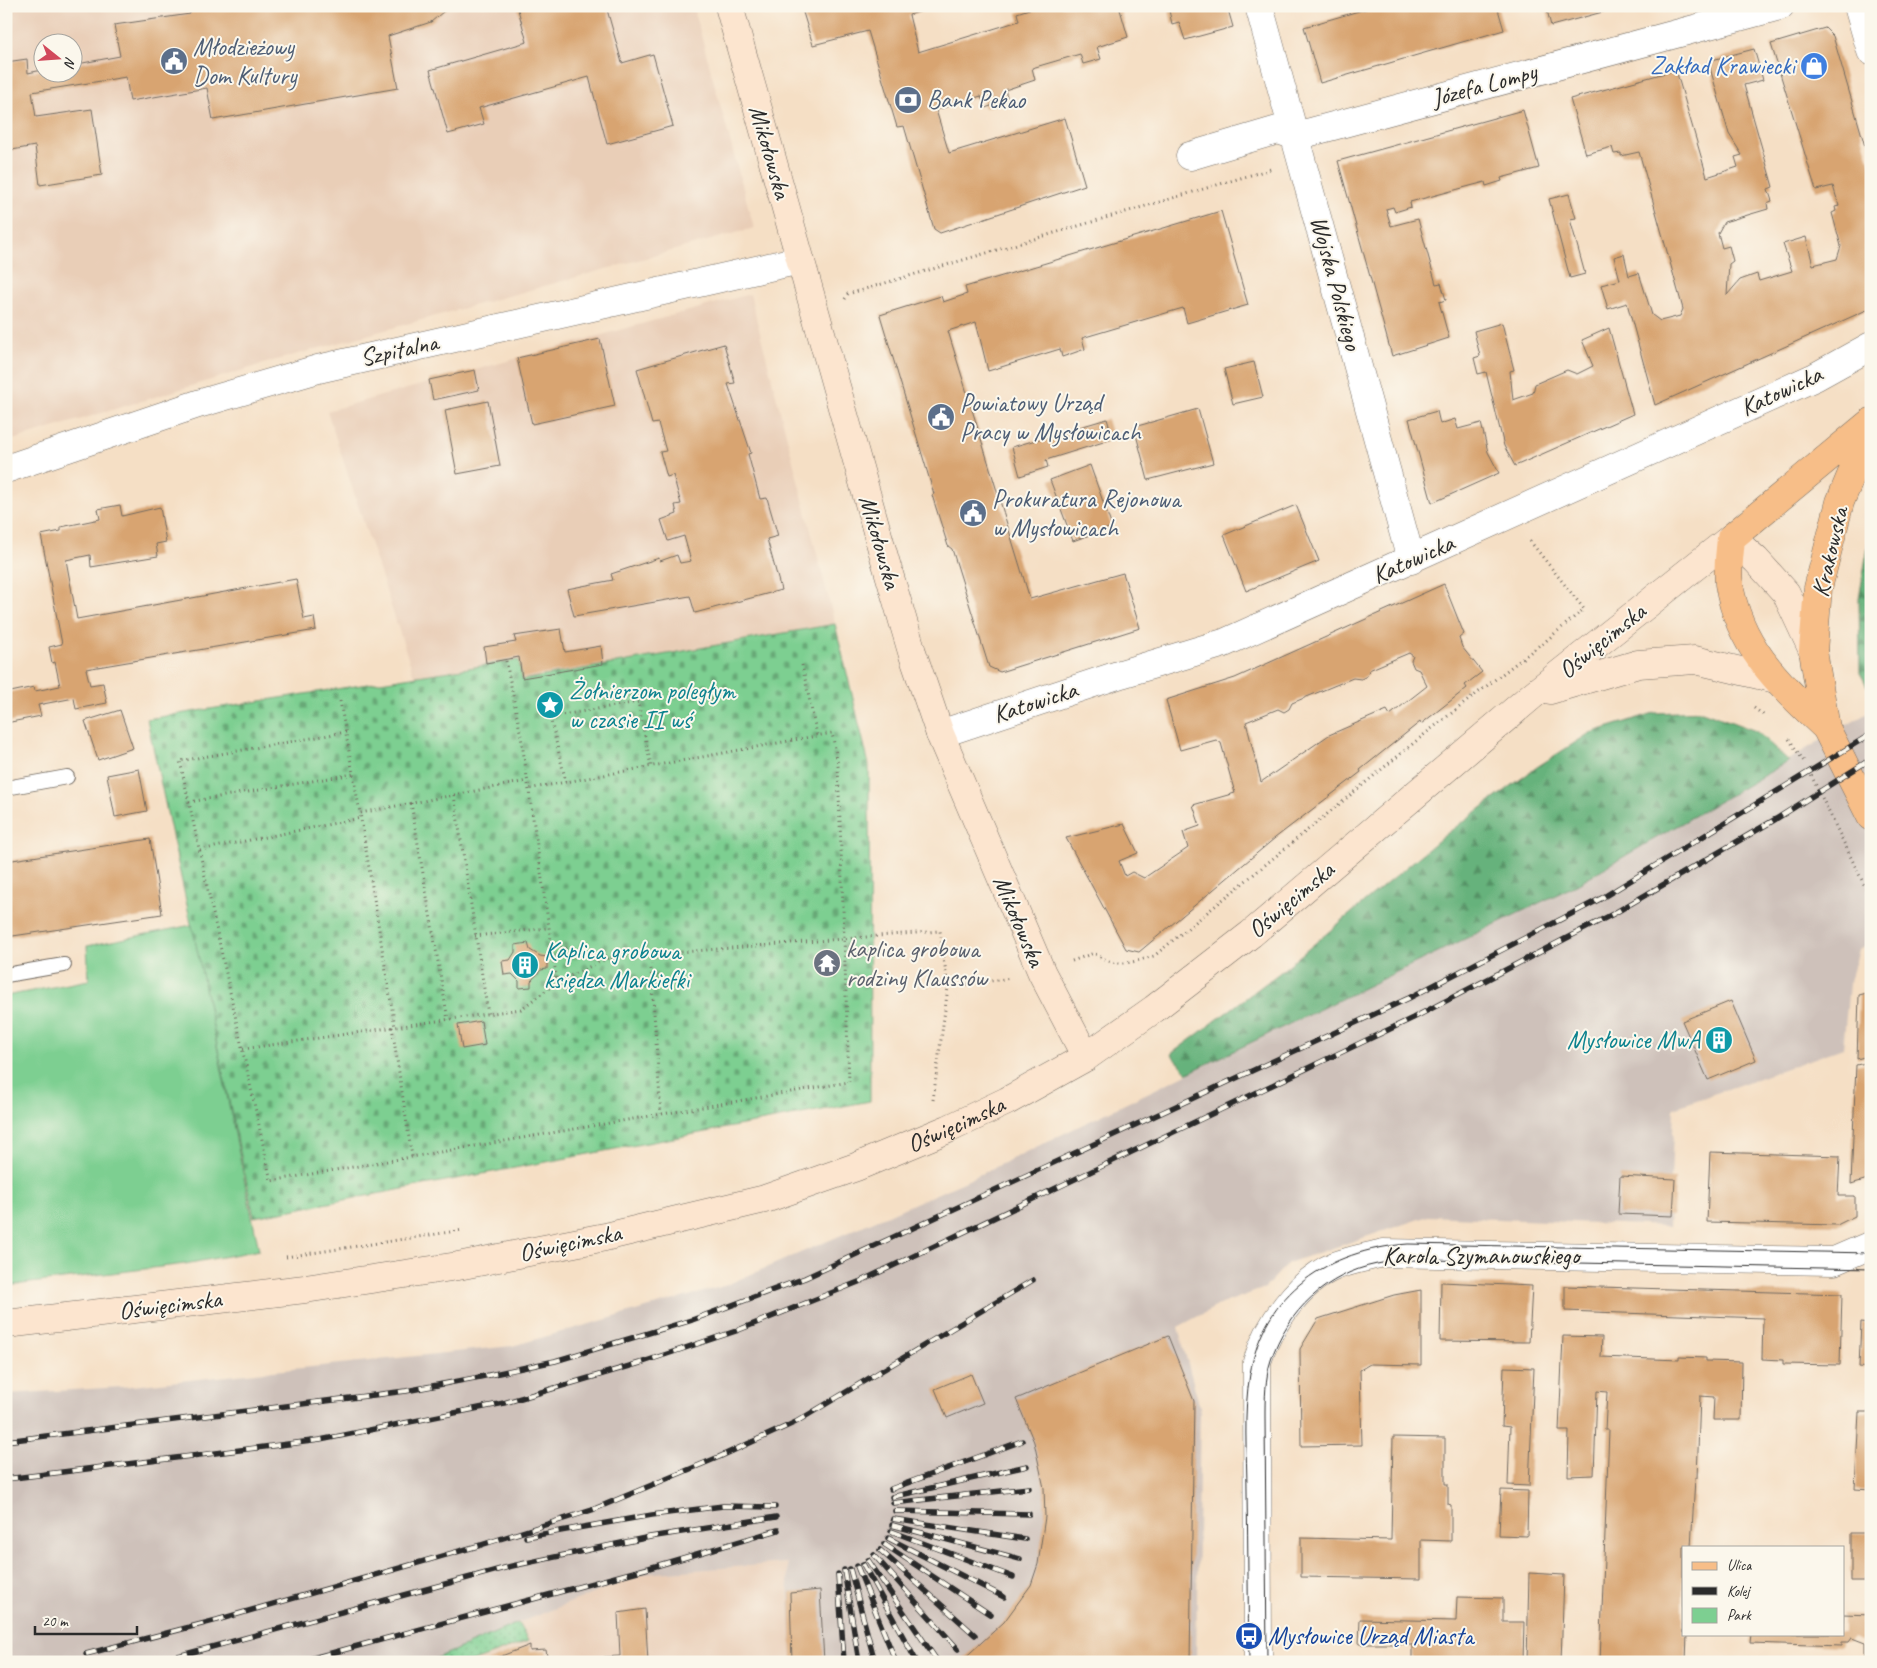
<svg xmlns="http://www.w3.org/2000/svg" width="1877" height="1668" viewBox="0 0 1877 1668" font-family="Caveat,sans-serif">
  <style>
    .built { fill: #e9ceb7; fill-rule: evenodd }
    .railway { fill: #cec1ba }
    .grass { fill: url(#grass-dots); stroke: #547d5e }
    .forest { fill: url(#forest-firs); stroke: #486e53 }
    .cemetery { fill: url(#cemetery-stones); stroke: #547d5e }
    .park { fill: #7dcf91; stroke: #547d5e }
    .building { fill: #d8a471; fill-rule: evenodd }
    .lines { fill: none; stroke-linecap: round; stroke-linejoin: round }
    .lane-casing { stroke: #726a61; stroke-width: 16 }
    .street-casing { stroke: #726a61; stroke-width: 29 }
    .secondary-casing { stroke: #726a61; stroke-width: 29 }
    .primary-casing { stroke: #726a61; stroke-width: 29 }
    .path { stroke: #726a61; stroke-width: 3; stroke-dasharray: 1 4; stroke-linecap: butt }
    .lane { stroke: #fff; stroke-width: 14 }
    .street { stroke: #fff; stroke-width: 28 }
    .secondary { stroke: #fce5cf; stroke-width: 28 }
    .primary { stroke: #f7be88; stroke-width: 28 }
    .tram { stroke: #2b2b2b; stroke-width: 1 }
    .rail-casing { stroke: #2b2b2b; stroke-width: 5.5 }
    .rail { stroke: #fbf7ec; stroke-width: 4; stroke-dasharray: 11; stroke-linecap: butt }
    .labels { text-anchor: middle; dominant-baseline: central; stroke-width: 4; stroke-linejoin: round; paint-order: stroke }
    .service-label { font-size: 25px; fill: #4e5e75; stroke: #fbf7ec; text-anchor: start }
    .shop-label { font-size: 25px; fill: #366cbe; stroke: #fbf7ec; text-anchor: end }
    .street-label { font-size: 25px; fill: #2b2b2b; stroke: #fbf7ec }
    .culture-label { font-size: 25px; fill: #0d838f; stroke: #fbf7ec; text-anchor: start }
    .worship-label { font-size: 25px; fill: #5b616d; stroke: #fbf7ec; text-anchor: start }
    .transit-label { font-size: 25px; fill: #164399; stroke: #fbf7ec; text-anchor: start }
  </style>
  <defs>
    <pattern id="grass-dots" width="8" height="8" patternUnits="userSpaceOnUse" patternTransform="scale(1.25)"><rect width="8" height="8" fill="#7dcf91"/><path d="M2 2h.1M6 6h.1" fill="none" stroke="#67a877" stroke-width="1.8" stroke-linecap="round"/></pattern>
    <pattern id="forest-firs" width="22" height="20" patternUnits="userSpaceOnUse" patternTransform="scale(1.25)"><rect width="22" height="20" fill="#66b27b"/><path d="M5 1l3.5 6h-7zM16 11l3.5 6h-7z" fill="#549165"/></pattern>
    <pattern id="cemetery-stones" width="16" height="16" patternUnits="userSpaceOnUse" patternTransform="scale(1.25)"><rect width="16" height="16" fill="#7dcf91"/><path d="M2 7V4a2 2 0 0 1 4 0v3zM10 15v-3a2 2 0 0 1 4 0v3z" fill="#67a877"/></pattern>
  </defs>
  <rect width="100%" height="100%" fill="#fbf7ec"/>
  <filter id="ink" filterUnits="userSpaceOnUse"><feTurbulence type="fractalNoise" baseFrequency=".02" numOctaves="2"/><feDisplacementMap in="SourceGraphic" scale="10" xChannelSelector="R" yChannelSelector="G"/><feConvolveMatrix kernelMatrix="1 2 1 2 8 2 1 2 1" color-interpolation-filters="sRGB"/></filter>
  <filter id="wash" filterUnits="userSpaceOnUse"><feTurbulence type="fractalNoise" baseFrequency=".0096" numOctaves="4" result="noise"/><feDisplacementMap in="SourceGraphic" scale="20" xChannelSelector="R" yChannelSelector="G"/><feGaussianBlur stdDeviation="1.12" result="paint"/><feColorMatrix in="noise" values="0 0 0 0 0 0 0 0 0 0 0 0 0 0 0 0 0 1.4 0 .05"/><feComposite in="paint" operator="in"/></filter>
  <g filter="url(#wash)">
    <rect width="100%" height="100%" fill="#f5dfc5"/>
    <!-- built -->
    <path class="built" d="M6 6H693L754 228 273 361 6 442ZM42 42H72V72H42Z
      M750 294 835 624 522 680 519 660 414 676 327 411Z
      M787 1563 792 1662H428L518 1623 643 1574Z"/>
    <!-- railway -->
    <path class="railway" d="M1871 711V944L1859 950 1849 984 1843 1048 1674 1108 1669 1226 1428 1216 1288 1263 1265 1288 1221 1304 1178 1327 1200 1408 1196 1662H792L787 1563 643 1574 518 1623 428 1662H6V1394L122 1387 512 1346 724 1286 964 1182 1568 889Z"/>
    <!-- grass -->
    <path class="grass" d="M518 1623 528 1641 471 1662H428Z"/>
    <!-- forest -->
    <path class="forest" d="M1871 527V690L1870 691 1860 673 1859 599Z
      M1702 711 1756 731 1789 761 1568 889 1188 1073 1171 1054 1278 974 1445 835 1537 767 1590 733 1654 713Z"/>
    <!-- cemetery -->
    <path class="cemetery" d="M835 624 869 765 870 1101 254 1217 147 719 519 660 522 680Z"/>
    <!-- park -->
    <path class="park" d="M192 925 259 1250 185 1264 6 1286V996L89 980 87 946Z"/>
    <g id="blocks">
      <!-- building -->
      <path class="building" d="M189 6H383L385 13 413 6H450L431 22 388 36 398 88 213 120 207 88 130 101 126 77 32 92 36 117 92 109 102 175 40 185 35 146 6 151V62L27 59 28 73 42 70V72H72V65L120 56 114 25 190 14Z
        M517 6H606L622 63 653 54 673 126 607 144 589 77 479 108 484 124 448 134 430 70 527 42Z
        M801 6H927L928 9 909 15 918 52 1019 21 1017 13 1038 6H1119L1128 37 1097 47 1101 59 1083 64 1080 54 1032 68 1035 80 1005 90 1008 100 985 108 981 96 936 110 949 153 1065 118 1085 185 940 233 934 229 904 126 897 127 868 31 813 45Z
        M1168 6H1227L1233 27 1185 40 1179 22 1172 24Z
        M1376 6H1497L1504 30 1320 83 1304 27Z
        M1546 6H1621V7L1551 26Z
        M1825 28 1833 36 1871 167V308L1655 405 1627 303 1608 309 1601 285 1620 280 1614 257 1624 254 1629 276 1639 273 1652 315 1660 321 1680 316 1683 309 1651 194 1639 152 1621 156V153L1614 154 1612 147 1586 154 1570 99 1676 70 1707 177 1738 167 1735 157 1742 155 1729 134 1708 61 1754 49 1763 80 1744 85 1773 187 1768 189 1772 201 1767 203 1768 209 1724 222 1718 233 1722 248 1729 246 1733 261 1729 264 1727 295 1740 280 1757 274 1759 281 1792 271 1783 244 1806 237 1813 265 1837 259 1841 246 1832 213 1836 211 1835 207 1839 206 1833 186 1816 190 1771 44Z
        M1523 110 1539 168 1501 178 1502 181 1486 186 1485 182 1410 202 1411 207 1395 212 1393 207 1386 209 1391 226 1418 219 1436 284 1441 283 1446 300 1439 302 1449 338 1392 356 1338 161Z
        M1569 194 1576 218 1570 219 1585 274 1570 278 1549 199Z
        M1221 211 1248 305 1187 323 1183 308 1082 338 1085 349 1062 357 1060 349 988 371 976 322 948 331 1030 599 1123 573 1140 628 1000 672 989 667 952 549 948 546 932 495 934 494 880 315 941 296 943 302 967 294 965 287Z
        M1502 323 1514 370 1510 371 1513 400 1533 393 1535 384 1567 370 1577 374 1593 366 1582 340 1609 328 1633 414 1515 466 1504 446 1486 372 1478 374 1474 358 1480 356 1474 331Z
        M600 339 615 406 532 424 517 358Z
        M724 344 735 383 728 384 751 453 748 454 760 499 767 498 778 536 767 539 781 590 695 613 690 596 574 616 567 589 613 580 611 574 659 558 660 561 677 555 680 563 691 561 684 536 668 541 661 520 677 514 675 505 681 504 673 475 667 477 660 452 666 451 658 423 652 424 637 369Z
        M1254 362 1263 397 1233 404 1224 369Z
        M475 370 479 390 433 400 429 380Z
        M488 401 500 466 457 474 445 410Z
        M1198 409 1213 463 1148 480 1134 427Z
        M1437 411 1440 424 1455 419 1458 429 1481 423 1488 452 1499 473 1432 503 1409 419Z
        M1107 419 1113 439 1046 460 1048 467 1020 476 1012 447Z
        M1090 465 1112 527 1073 541 1050 480Z
        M120 505 122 516 160 507 166 542 156 544 158 556 91 567 90 555 66 560 77 619 296 579 304 619 314 617 316 630 86 669 90 685 103 683 107 703 76 709 74 698 38 705 41 716 6 723V693L34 687 35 691 60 686 55 662 52 663 49 647 62 644 41 535 61 531V527L100 519 98 509Z
        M1296 505 1319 561 1246 591 1224 535Z
        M1444 584 1464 634 1459 638 1462 647 1482 672 1465 685 1467 688 1421 724 1420 722 1360 770 1361 772 1275 838 1139 952 1126 949 1066 838 1124 824 1138 853 1119 861 1125 876 1132 872 1144 878 1188 848 1183 832 1200 826 1193 805 1235 793 1221 743 1216 740 1180 750 1166 700 1235 678ZM1409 653 1413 656 1411 661 1414 668 1419 670 1427 686 1390 715 1387 710 1329 735 1261 782 1246 722 1278 709 1284 712 1289 709 1292 703 1353 678 1361 679 1367 676 1369 670Z
        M561 629 565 652 601 646 603 664 522 678 519 657 486 663 484 647 516 642 514 636Z
        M120 710 133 748 98 760 85 721Z
        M139 769 147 811 115 817 107 775Z
        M150 839 162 914 6 937V861Z
        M528 943 530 950 540 956 547 957V969L541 970 531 981V987L519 988V981L512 974 504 975 502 961 510 960 515 952V945Z
        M1871 992V1178L1851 1184 1856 1065 1866 1063 1864 1057 1857 1059 1859 995Z
        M1731 1001 1756 1060 1708 1080 1682 1021Z
        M481 1021 485 1045 462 1049 458 1025Z
        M1710 1152 1840 1156 1838 1196H1855V1216L1837 1225 1707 1222Z
        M1620 1176 1675 1179 1673 1216 1618 1214Z
        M1441 1282 1532 1286 1529 1342 1440 1341Z
        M1565 1286 1842 1294 1840 1365 1783 1364V1360L1762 1359 1763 1318 1565 1311Z
        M1421 1290V1365L1370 1364 1360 1370 1362 1445 1301 1446 1300 1349 1318 1319 1394 1295Z
        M1861 1322 1871 1323V1368L1859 1367Z
        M1168 1336 1194 1401 1190 1662 1160 1659 1159 1662H960L1004 1622 1031 1585 1038 1564 1045 1517 1044 1488 1034 1442 1016 1399Z
        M1563 1336 1602 1337 1601 1357 1679 1360V1357L1706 1358V1361L1742 1362 1741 1420H1713L1714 1397 1700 1396 1697 1478H1695L1691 1547H1683V1634H1687L1686 1662H1600L1609 1430H1605L1607 1392 1597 1391 1594 1475 1568 1476 1569 1431H1559Z
        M1504 1367 1534 1368 1529 1486 1508 1485 1510 1427 1502 1426Z
        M971 1374 983 1403 947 1418 935 1389Z
        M1859 1412H1871V1490L1855 1489Z
        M1393 1437 1445 1438V1484H1448V1504L1451 1505V1541L1421 1540V1579L1301 1577V1538L1391 1540Z
        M1501 1490 1528 1491 1527 1536 1499 1535Z
        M1851 1533H1871V1581H1851Z
        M1529 1573 1564 1575 1561 1662H1527Z
        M820 1590 824 1662H792L790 1593Z
        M1457 1597 1503 1598V1622H1524L1523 1662H1412V1644H1359L1360 1619 1456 1621Z
        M645 1609 648 1662H604V1657L620 1656 618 1613Z
        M1843 1614 1871 1615V1662H1854L1865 1657V1643L1852 1638 1849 1642H1842V1646L1750 1643 1751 1634H1843Z
        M530 1645V1651L546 1650 548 1662H486Z"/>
    </g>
  </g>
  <g filter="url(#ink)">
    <use href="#blocks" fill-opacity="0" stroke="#726a61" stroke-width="1"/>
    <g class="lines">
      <!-- lane casing -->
      <g class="lane-casing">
        <path id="lane" d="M6 788 67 777
          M6 975 64 965"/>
      </g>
      <!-- street casing -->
      <g class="street-casing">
        <path id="street" d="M1259 6 1411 560
          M1858 6 1871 51
          M1190 156 1278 130 1296 136 1780 6
          M6 469 198 404 318 369 800 260
          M940 734 1121 674 1224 643 1815 377 1871 346
          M1258 1662 1257 1362C1268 1326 1299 1281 1335 1266 1350 1260 1368 1257 1383 1253L1834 1261 1871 1245"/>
      </g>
      <!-- secondary casing -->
      <g class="secondary-casing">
        <g id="secondary">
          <path d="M729 6 885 560 912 652 940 734 1042 973 1086 1057"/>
          <path d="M1550 690 1638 664 1695 660 1775 679"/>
          <path id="s1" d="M6 1324 305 1289 458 1266 605 1237 765 1199 856 1167 948 1129 1007 1101 1086 1057 1154 1009 1251 934 1534 694 1731 538 1756 560 1786 593 1813 651"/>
        </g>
      </g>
      <!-- primary casing -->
      <g class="primary-casing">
        <path id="primary" d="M1871 427 1840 502 1818 588 1813 651 1826 728 1871 817
          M1826 728C1781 685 1739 648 1729 584 1727 569 1730 552 1731 538L1871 422"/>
      </g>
      <!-- path -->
      <path class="path" d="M845 299 848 294 1271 169
        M1530 541 1584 609 1541 645
        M506 661 521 736 557 982 521 1009 395 1027 360 813 527 781
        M802 665 817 735
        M340 701 360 813
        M1754 708 1765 716
        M346 732 180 761 271 1181 849 1082 838 764 832 733 528 789
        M1789 739 1805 763
        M1809 771 1871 899
        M566 782 550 717 638 702 651 766
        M454 795 488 1014
        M189 802 353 774
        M411 803 448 1020
        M200 850 361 818
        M475 936 548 928
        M551 945 608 957
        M650 954 661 1114
        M1072 961 1094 953C1118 969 1128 963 1154 956L1426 733 1541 644
        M557 982 608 958 940 931 948 987 1011 978
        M392 1027 412 1157
        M243 1049 395 1027
        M933 1100 948 987
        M286 1257 463 1230"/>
      <!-- lane -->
      <use href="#lane" class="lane"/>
      <!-- street -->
      <use href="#street" class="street"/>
      <!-- secondary -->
      <use href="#secondary" class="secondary"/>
      <!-- primary -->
      <use href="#primary" class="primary"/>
      <!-- tram -->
      <path class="tram" d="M1249 1662C1248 1605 1248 1548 1247 1492 1247 1453 1243 1413 1250 1374 1264 1292 1328 1250 1408 1244L1871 1253
        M1267 1662 1265 1417C1265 1399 1265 1378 1271 1360 1287 1311 1327 1274 1377 1264 1395 1260 1413 1260 1431 1260L1871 1269"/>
      <!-- rail casing -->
      <g class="rail-casing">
        <path id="rail" d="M6 1441 406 1391 480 1377 555 1361 692 1320 805 1278 1409 998 1602 898 1871 734
          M6 1479 320 1440 504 1403 640 1363 736 1331 861 1281 1413 1018 1613 914 1776 819 1871 759
          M891 1489 1022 1441
          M892 1497 1027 1466
          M893 1503 1029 1488
          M895 1511 1029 1514
          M893 1519 1025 1539
          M892 1525 1020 1559
          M891 1531 1013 1577
          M526 1537 652 1515 723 1506 775 1507
          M888 1538 1004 1597
          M884 1544 991 1615
          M880 1550 975 1635
          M874 1555 958 1649
          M868 1560 938 1662
          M863 1564 917 1662
          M857 1566 896 1662
          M850 1569 875 1662
          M844 1570 859 1662
          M838 1574 844 1662
          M86 1654 217 1620 481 1545 592 1510 719 1457 796 1422 1033 1280
          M156 1662 512 1566 650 1537 776 1517
          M298 1662 649 1568 778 1530"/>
      </g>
      <!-- rail -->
      <use href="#rail" class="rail"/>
    </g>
  </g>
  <!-- icons -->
  <defs>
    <g id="civic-disc" transform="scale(1.4375)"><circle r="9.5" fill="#5c6f8a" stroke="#fbf7ec"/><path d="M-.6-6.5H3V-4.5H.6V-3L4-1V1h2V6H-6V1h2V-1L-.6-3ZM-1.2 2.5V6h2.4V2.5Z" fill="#fff"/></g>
    <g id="shop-disc" transform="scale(1.4375)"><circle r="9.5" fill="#3f7fe0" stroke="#fbf7ec"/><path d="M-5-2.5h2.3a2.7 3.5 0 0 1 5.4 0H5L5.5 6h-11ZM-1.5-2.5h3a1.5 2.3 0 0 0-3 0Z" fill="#fff"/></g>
    <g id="bank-disc" transform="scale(1.4375)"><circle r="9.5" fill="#5c6f8a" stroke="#fbf7ec"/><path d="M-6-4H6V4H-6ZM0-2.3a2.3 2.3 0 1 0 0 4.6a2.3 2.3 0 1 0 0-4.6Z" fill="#fff"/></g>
    <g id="sight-disc" transform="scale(1.4375)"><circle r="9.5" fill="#0f9aa8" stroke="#fbf7ec"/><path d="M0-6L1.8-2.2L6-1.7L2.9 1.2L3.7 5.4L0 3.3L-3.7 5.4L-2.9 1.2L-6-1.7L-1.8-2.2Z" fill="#fff"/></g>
    <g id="temple-disc" transform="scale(1.4375)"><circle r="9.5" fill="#6b7280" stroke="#fbf7ec"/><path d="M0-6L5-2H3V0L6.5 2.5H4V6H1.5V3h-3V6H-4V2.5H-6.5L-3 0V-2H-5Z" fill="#fff"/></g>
    <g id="building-disc" transform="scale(1.4375)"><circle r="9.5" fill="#0f9aa8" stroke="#fbf7ec"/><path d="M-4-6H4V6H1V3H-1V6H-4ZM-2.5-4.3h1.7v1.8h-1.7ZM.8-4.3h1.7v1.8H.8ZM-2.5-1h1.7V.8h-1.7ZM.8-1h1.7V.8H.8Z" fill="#fff"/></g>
    <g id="bus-disc" transform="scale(1.4375)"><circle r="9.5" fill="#1a4fb4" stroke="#fbf7ec"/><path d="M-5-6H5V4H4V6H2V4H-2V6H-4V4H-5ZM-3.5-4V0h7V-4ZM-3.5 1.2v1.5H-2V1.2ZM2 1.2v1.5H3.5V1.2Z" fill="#fff"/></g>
  </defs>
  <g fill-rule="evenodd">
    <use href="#civic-disc" x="174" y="61"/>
    <use href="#shop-disc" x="1814" y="66"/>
    <use href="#bank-disc" x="908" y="100"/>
    <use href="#civic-disc" x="941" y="417"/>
    <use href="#civic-disc" x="973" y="513"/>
    <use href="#sight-disc" x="550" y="705"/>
    <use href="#temple-disc" x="827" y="963"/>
    <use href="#building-disc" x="525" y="965"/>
    <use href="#building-disc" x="1719" y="1040"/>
    <use href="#bus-disc" x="1249" y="1636"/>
  </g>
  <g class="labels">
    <!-- service labels -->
    <g class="service-label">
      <text x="193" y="47">Młodzieżowy<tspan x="193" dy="29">Dom Kultury</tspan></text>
      <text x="927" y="100">Bank Pekao</text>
      <text x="960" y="403">Powiatowy Urząd<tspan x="960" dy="29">Pracy w Mysłowicach</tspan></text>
      <text x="992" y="499">Prokuratura Rejonowa<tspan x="992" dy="29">w Mysłowicach</tspan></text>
    </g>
    <!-- shop labels -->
    <g class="shop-label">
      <text x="1795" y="66">Zakład Krawiecki</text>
    </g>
    <!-- street labels -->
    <g class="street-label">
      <text transform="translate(1484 85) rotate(-15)">Józefa Lompy</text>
      <text transform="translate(770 152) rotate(74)">Mikołowska</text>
      <text transform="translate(1336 283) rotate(75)">Wojska Polskiego</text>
      <text transform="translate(399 350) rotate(-12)">Szpitalna</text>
      <text transform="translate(1781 391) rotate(-25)">Katowicka</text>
      <text transform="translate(880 542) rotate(74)">Mikołowska</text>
      <text transform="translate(1830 552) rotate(-77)">Krakowska</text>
      <text transform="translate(1413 559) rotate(-24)">Katowicka</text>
      <text transform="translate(1602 641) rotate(-39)">Oświęcimska</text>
      <text transform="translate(1035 702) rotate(-18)">Katowicka</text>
      <text transform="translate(1291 900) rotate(-40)">Oświęcimska</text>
      <text transform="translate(1019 921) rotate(67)">Mikołowska</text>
      <text stroke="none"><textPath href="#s1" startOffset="975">Oświęcimska</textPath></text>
      <text transform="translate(570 1243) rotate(-12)">Oświęcimska</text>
      <text x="1481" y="1256">Karola Szymanowskiego</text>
      <text transform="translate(170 1305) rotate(-7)">Oświęcimska</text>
    </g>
    <!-- culture labels -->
    <g class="culture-label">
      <text x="569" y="691">Żołnierzom poległym<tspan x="569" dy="29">w czasie II wś</tspan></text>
      <text x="544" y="951">Kaplica grobowa<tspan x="544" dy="29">księdza Markiefki</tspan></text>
      <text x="1700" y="1040" text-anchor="end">Mysłowice MwA</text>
    </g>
    <!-- worship labels -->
    <g class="worship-label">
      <text x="846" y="949">kaplica grobowa<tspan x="846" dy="29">rodziny Klaussów</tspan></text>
    </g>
    <!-- transit labels -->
    <g class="transit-label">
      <text x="1268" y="1636">Mysłowice Urząd Miasta</text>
    </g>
  </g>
  <!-- margin -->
  <rect width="1877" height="1668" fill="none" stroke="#fbf7ec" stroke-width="25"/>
  <!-- legend -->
  <rect x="1682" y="1546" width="162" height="90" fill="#fbf7ec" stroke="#a8a59f"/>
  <rect x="1692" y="1562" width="25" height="8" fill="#f7be88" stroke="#a8a59f"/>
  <text x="1727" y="1570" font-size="15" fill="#2b2b2b">Ulica</text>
  <rect x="1692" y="1587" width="25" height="8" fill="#2b2b2b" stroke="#a8a59f"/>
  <text x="1727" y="1596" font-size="15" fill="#2b2b2b">Kolej</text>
  <rect x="1692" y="1608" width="25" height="15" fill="#7dcf91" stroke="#a8a59f"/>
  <text x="1727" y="1620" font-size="15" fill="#2b2b2b">Park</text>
  <!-- north arrow -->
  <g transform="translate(58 58) rotate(107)"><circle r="24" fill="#fbf7ec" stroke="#a8a59f"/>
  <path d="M0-4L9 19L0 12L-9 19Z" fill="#d1495b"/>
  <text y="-8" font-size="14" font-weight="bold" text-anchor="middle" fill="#2b2b2b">N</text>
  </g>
  <!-- scale -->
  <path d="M35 1626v8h102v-8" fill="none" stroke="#2b2b2b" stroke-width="2.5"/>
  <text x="42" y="1626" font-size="15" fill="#2b2b2b" stroke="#fbf7ec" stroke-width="4" paint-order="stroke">20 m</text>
</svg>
